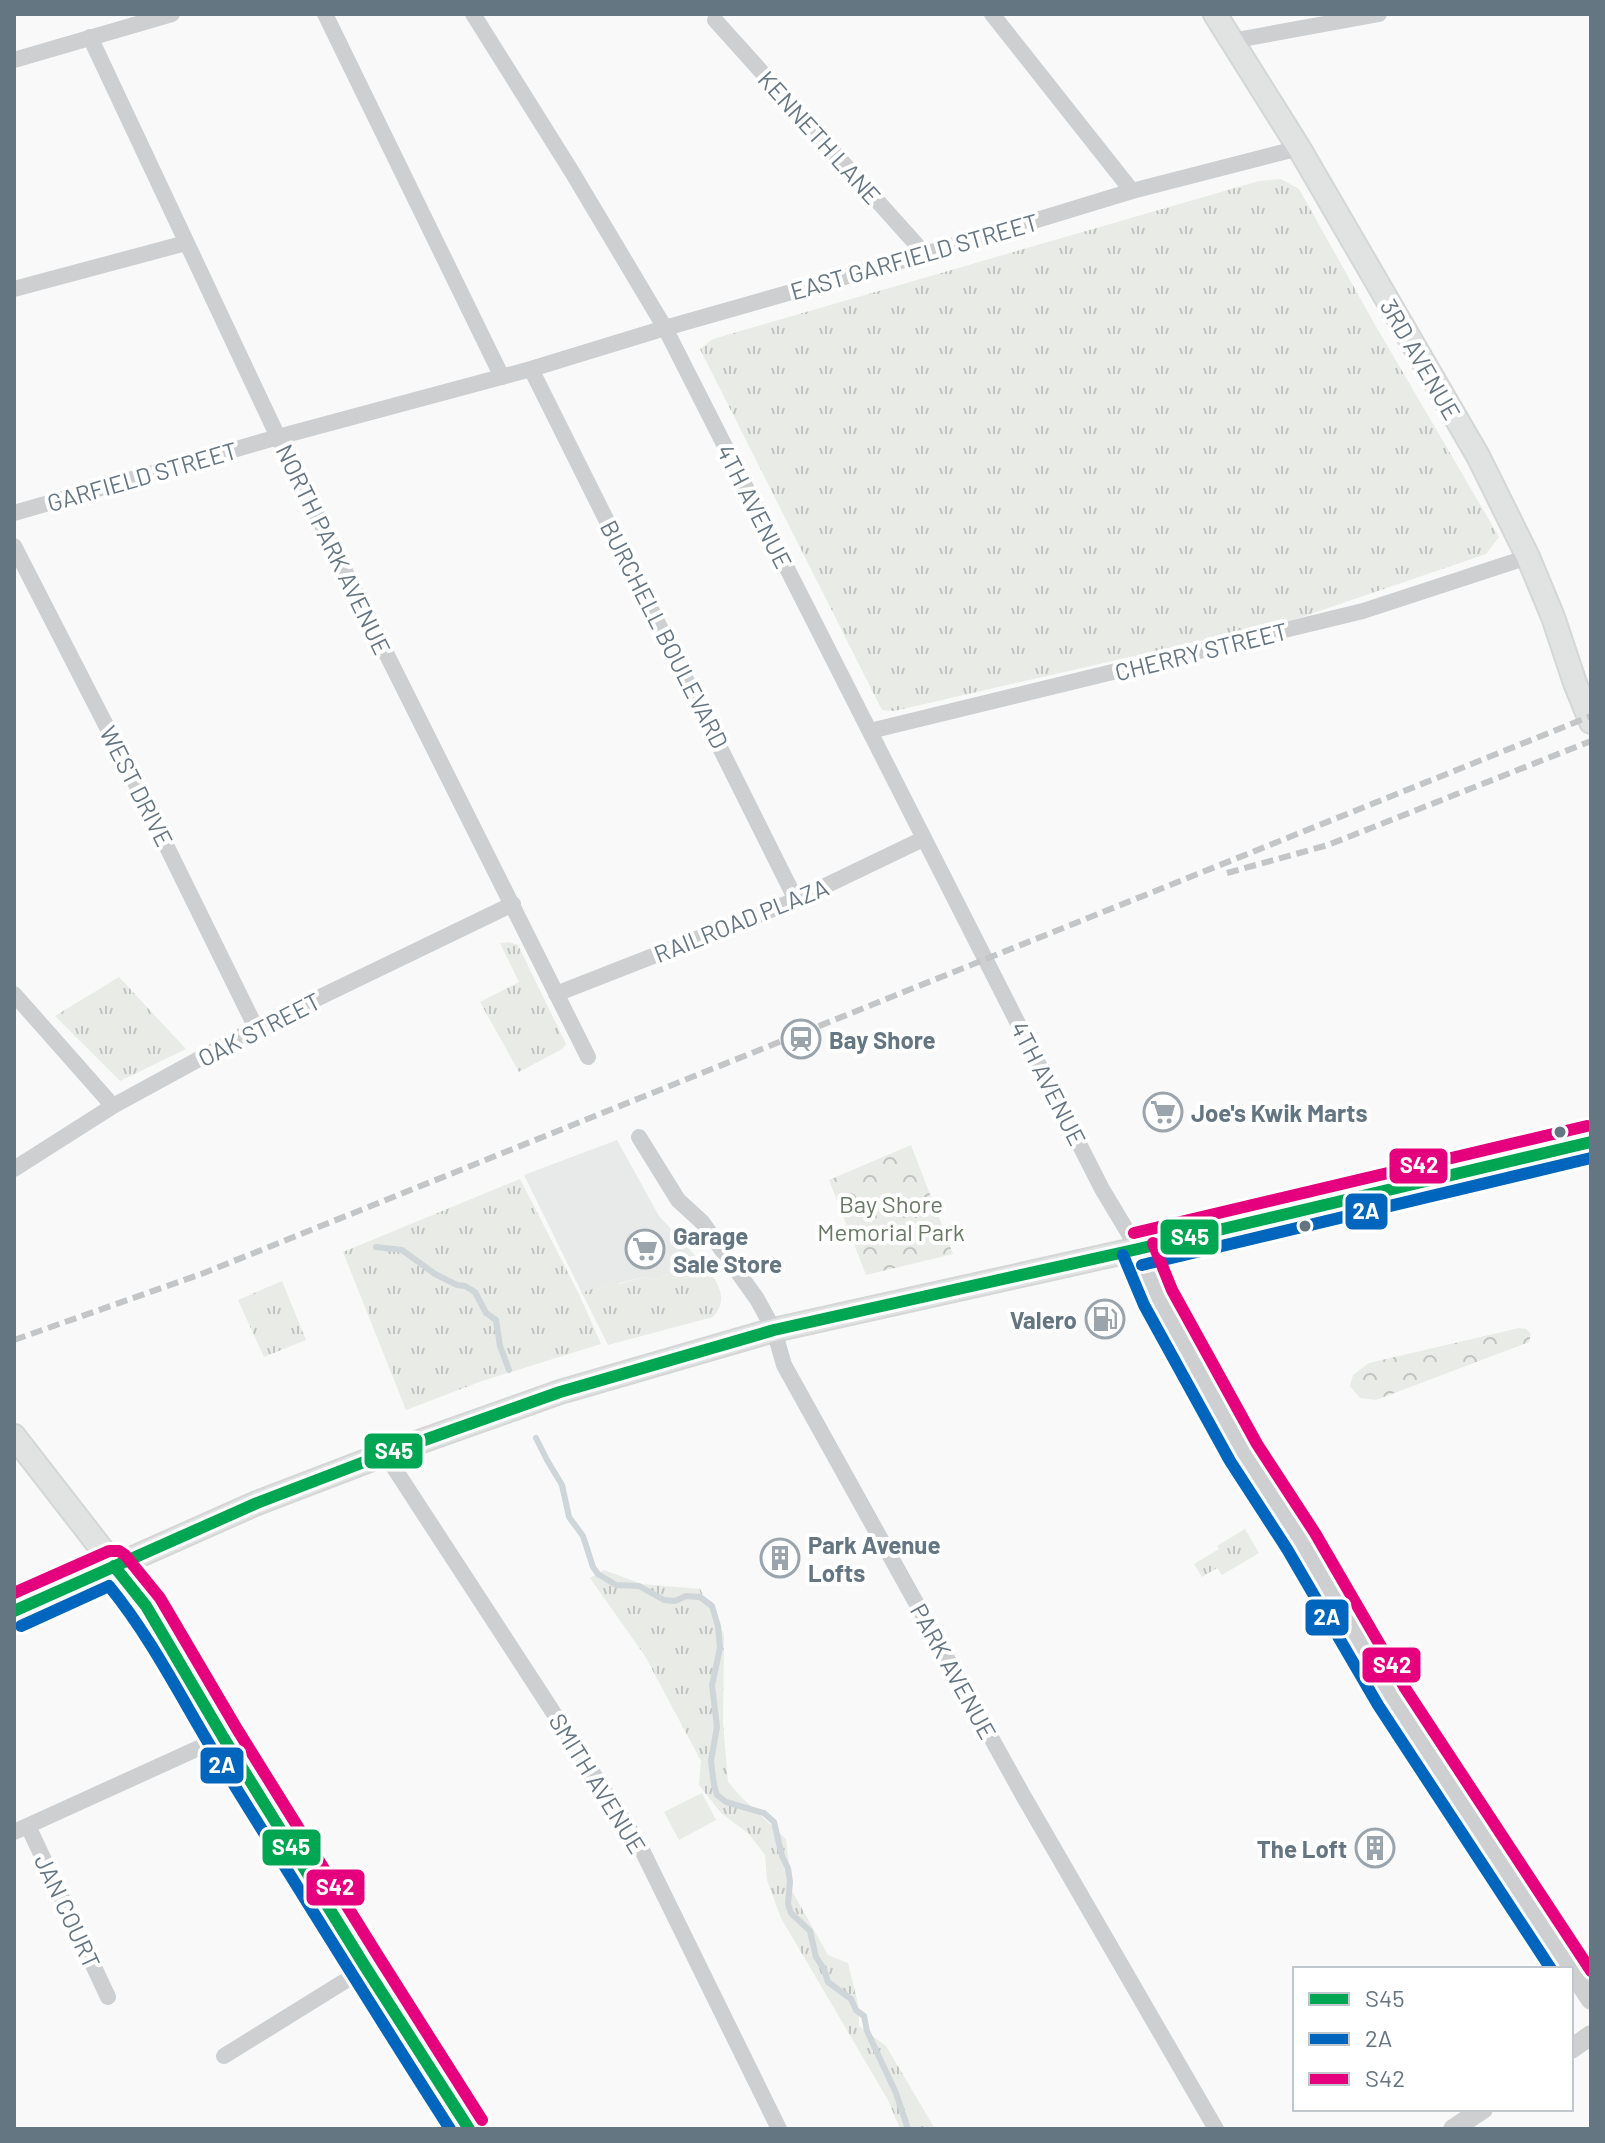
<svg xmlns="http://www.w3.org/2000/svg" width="1605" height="2143" viewBox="0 0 1605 2143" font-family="Barlow,sans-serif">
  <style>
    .built { fill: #e8e9e9 }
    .grass { fill: url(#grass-tufts) }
    .park { fill: url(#park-crowns) }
    .pitch { fill: #e8ebe6 }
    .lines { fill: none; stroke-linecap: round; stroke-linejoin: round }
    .stream { stroke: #ced6d9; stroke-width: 6 }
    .secondary-casing { stroke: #d5d6d7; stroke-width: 26 }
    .minor { stroke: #cecfd0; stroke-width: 16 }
    .tertiary { stroke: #cecfd0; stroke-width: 20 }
    .secondary { stroke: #e1e2e2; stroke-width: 22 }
    .rail { stroke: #c3c5c6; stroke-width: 6; stroke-dasharray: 12 6; stroke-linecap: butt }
    .bus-1-casing { stroke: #fff; stroke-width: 18 }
    .bus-2-casing { stroke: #fff; stroke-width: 18 }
    .bus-3-casing { stroke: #fff; stroke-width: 18 }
    .bus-1 { stroke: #00a651; stroke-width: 12 }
    .bus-2 { stroke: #0065bd; stroke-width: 12 }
    .bus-3 { stroke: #e5007d; stroke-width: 12 }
    .bus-dot { fill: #657683; stroke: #fff; stroke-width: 3 }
    .labels { text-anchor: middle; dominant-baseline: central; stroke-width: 8; stroke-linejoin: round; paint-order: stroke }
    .street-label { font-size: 24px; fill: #657683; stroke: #fff }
    .poi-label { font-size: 24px; font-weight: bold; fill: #657683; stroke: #fff; text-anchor: start }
    .park-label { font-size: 24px; fill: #687a64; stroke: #fff }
    .line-badge { stroke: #fff; stroke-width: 3 }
    .badge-label { font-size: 22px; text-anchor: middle; font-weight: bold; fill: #fff }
  </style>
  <defs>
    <pattern id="grass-tufts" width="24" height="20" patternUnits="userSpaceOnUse" patternTransform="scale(2)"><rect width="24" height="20" fill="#e8ebe6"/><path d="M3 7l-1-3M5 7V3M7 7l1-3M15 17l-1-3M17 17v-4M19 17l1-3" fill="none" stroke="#c0c3c0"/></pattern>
    <pattern id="park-crowns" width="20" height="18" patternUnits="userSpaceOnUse" patternTransform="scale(2)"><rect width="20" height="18" fill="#e8ebe6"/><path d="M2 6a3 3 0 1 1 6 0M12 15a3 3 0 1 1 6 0" fill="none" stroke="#c0c3c0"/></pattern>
  </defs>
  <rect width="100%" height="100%" fill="#f9f9f9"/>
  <!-- built -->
  <path class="built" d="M617 1140 659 1216 691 1251 669 1274 656 1280 643 1277 582 1293 524 1175Z"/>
  <!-- grass -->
  <path class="grass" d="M1281 179 1299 189 1374 323 1495 530 1499 537 1486 554 1296 619 894 711 882 710 700 349 713 339 1259 181Z
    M509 942 518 945 566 1044 562 1049 519 1072 480 1002 519 982 500 943Z
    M119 977 186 1049 120 1081 55 1016Z
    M520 1179 579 1294 601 1344 482 1381 406 1410 343 1252Z
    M691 1251C707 1270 735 1293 713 1317L608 1345 582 1293 615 1280 619 1284 643 1277 656 1280 669 1274Z
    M282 1281 306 1340 264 1357 238 1300Z
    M1245 1529 1259 1553 1222 1575 1217 1568 1202 1577 1194 1564 1219 1549 1217 1546Z
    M604 1570 642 1584 700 1589 724 1634 723 1723 728 1782 742 1798 786 1839 792 1891 828 1955 848 1963 858 2004 859 2026 886 2046 935 2129H900L888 2100 781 1918 767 1880 765 1855 749 1834 721 1813 699 1785 701 1761 645 1656 590 1578Z"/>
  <!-- park -->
  <path class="park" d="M911 1145 953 1254 866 1275 829 1180Z
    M1519 1328 1526 1329 1531 1334 1529 1342 1376 1400 1360 1398 1350 1386 1353 1375 1369 1363Z"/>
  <!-- pitch -->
  <path class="pitch" d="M702 1793 716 1820 679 1840 664 1812Z"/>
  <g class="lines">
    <!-- stream -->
    <path class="stream" d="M376 1247 402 1250 435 1274 457 1285 465 1286 475 1292 486 1313 496 1320 500 1346 509 1370
      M536 1438 547 1460 562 1485 569 1517 583 1536 593 1567 598 1574 616 1585 639 1586 664 1600 675 1601 686 1596 700 1597 712 1606 718 1626 720 1648 712 1685 717 1727 711 1761 714 1785 717 1795 726 1802 764 1813 774 1822 782 1856 788 1868 790 1882 788 1904 791 1913 810 1931 816 1957 824 1969 828 1982 851 1999 856 2010 864 2016 867 2031 896 2093 908 2129"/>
    <!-- secondary casing -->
    <g class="secondary-casing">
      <path id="secondary" d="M1215 14 1299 148 1478 456 1528 557 1553 617 1575 683 1591 722
        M14 1436 146 1606 223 1737 366 1968 469 2129
        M14 1611 257 1503 385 1454 560 1392 774 1330 1138 1249 1591 1142"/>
    </g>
    <!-- minor -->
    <path class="minor" d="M325 14 502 377
      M473 14 572 172 665 328 1102 1189 1138 1249
      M992 14 1132 191
      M715 20 925 254
      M90 37 278 437 588 1057
      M1231 41 1379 14
      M14 60 172 14
      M14 289 186 243
      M531 369 796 900
      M14 513 278 437 531 369 665 328 925 254 1132 191 1299 148
      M14 546 132 776 256 1028
      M870 731 1363 611 1528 557
      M14 994 113 1106
      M556 994 796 900 923 839
      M639 1137 678 1200 702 1222 757 1299 774 1330 784 1365 1024 1797 1216 2129
      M14 1169 113 1106 256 1028 513 904
      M385 1454 639 1844 779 2129
      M28 1826 108 1997
      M14 1832 223 1737
      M224 2056 366 1968"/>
    <!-- tertiary -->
    <path class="tertiary" d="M1138 1249 1158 1297 1243 1452 1301 1541 1391 1696 1591 2000
      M1571 2049 1591 2035
      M1453 2129 1483 2109"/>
    <!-- secondary -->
    <use href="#secondary" class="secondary"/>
    <!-- rail -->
    <path class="rail" d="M1227 873 1328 845 1591 741
      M14 1340 204 1273 1591 716"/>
    <!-- bus-1 casing -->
    <g class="bus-1-casing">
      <path id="bus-1" d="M114 1566 146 1606 223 1737 366 1968 469 2129
        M14 1611 257 1503 385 1454 560 1392 774 1330 1138 1249 1591 1142"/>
    </g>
    <!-- bus-2 casing -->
    <g class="bus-2-casing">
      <path id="bus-2" d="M1123 1255 1144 1305 1230 1461 1287 1549 1378 1705 1551 1969
        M1142 1265 1591 1158
        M21 1626 109 1586C154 1641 185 1706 223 1767 298 1888 373 2009 450 2129"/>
    </g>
    <!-- bus-3 casing -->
    <g class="bus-3-casing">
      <path id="bus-3" d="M1134 1233 1587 1126
        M1153 1243 1172 1290 1257 1444 1315 1533 1405 1688 1591 1971
        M14 1593 109 1551H119L125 1555 160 1598 237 1729 380 1959 482 2120"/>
    </g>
    <!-- bus-1 -->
    <use href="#bus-1" class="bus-1"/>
    <!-- bus-2 -->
    <use href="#bus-2" class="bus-2"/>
    <!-- bus-3 -->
    <use href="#bus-3" class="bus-3"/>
  </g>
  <!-- icons -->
  <defs>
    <g id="station-ring" transform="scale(2)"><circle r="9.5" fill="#fff" stroke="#99a4ac" stroke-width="1.5"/><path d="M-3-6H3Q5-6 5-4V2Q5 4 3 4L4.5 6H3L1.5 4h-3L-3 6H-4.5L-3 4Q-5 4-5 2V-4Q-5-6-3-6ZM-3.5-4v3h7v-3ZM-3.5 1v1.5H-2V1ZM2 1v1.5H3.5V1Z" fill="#99a4ac"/></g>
    <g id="supermarket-ring" transform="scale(2)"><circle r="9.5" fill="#fff" stroke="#99a4ac" stroke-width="1.5"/><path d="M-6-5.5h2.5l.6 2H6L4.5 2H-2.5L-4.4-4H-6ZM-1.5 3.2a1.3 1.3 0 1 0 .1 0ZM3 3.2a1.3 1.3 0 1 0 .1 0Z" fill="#99a4ac"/></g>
    <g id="fuel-ring" transform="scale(2)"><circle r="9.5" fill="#fff" stroke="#99a4ac" stroke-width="1.5"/><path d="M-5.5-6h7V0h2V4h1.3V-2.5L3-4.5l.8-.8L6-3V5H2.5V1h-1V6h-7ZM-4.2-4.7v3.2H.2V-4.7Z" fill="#99a4ac"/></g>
    <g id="building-ring" transform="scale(2)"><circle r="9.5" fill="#fff" stroke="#99a4ac" stroke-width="1.5"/><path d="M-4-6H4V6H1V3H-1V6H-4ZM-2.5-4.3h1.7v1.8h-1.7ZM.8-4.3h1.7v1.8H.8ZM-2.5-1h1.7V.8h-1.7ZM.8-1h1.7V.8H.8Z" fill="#99a4ac"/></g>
  </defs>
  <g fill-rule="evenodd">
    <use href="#station-ring" x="801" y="1039"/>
    <use href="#supermarket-ring" x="1163" y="1112"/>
    <use href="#supermarket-ring" x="645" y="1249"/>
    <use href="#fuel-ring" x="1105" y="1319"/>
    <use href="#building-ring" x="780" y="1558"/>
    <use href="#building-ring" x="1375" y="1848"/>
  </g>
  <!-- markers -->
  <g class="bus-dot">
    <circle cx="1560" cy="1132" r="7"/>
    <circle cx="1305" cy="1226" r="7"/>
  </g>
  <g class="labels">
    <!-- street labels -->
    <g class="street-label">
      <text transform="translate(820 137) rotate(48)">KENNETH LANE</text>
      <text transform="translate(914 256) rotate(-16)">EAST GARFIELD STREET</text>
      <text transform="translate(1421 359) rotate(60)">3RD AVENUE</text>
      <text transform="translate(142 476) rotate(-16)">GARFIELD STREET</text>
      <text transform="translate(755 506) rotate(63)">4TH AVENUE</text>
      <text transform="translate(334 549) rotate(64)">NORTH PARK AVENUE</text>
      <text transform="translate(665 634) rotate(63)">BURCHELL BOULEVARD</text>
      <text transform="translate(1201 651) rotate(-14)">CHERRY STREET</text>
      <text transform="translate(137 786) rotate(63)">WEST DRIVE</text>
      <text transform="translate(741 920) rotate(-22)">RAILROAD PLAZA</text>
      <text transform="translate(259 1029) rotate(-27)">OAK STREET</text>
      <text transform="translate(1049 1083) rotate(63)">4TH AVENUE</text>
      <text transform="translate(954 1671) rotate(61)">PARK AVENUE</text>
      <text transform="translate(598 1783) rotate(58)">SMITH AVENUE</text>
      <text transform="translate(68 1911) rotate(65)">JAN COURT</text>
    </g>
    <!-- poi labels -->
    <g class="poi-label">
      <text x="829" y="1039">Bay Shore</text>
      <text x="1191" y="1112">Joe's Kwik Marts</text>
      <text x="673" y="1235">Garage<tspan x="673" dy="28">Sale Store</tspan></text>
      <text x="1077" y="1319" text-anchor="end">Valero</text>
      <text x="808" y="1544">Park Avenue<tspan x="808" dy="28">Lofts</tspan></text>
      <text x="1347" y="1848" text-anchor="end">The Loft</text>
    </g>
    <!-- park labels -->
    <g class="park-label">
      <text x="891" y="1203">Bay Shore<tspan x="891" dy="28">Memorial Park</tspan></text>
    </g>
  </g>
  <g class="line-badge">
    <rect x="1388" y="1147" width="61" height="38" rx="8" fill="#e5007d"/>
    <rect x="1344" y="1192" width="45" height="39" rx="8" fill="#0065bd"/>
    <rect x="1159" y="1218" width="61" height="38" rx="8" fill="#00a651"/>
    <rect x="363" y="1432" width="61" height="38" rx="8" fill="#00a651"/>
    <rect x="1304" y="1598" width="46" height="39" rx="8" fill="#0065bd"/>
    <rect x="1361" y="1646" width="61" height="38" rx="8" fill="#e5007d"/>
    <rect x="199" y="1746" width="46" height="39" rx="8" fill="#0065bd"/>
    <rect x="261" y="1828" width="61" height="39" rx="8" fill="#00a651"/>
    <rect x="305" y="1868" width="61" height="39" rx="8" fill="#e5007d"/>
  </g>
  <g class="badge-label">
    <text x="1419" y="1173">S42</text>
    <text x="1366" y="1219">2A</text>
    <text x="1190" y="1245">S45</text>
    <text x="394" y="1459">S45</text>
    <text x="1327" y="1625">2A</text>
    <text x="1392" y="1673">S42</text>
    <text x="222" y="1773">2A</text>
    <text x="291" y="1855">S45</text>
    <text x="335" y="1895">S42</text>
  </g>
  <!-- border -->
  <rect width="1605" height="2143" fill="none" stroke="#657683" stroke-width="32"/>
  <!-- legend -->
  <rect x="1293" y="1967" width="280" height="144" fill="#ffffff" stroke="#c1c8cd" stroke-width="2"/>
  <rect x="1309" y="1993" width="40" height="12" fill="#00a651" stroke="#c1c8cd" stroke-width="2"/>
  <text x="1365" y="2007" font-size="24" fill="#657683">S45</text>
  <rect x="1309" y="2033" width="40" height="12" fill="#0065bd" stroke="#c1c8cd" stroke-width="2"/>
  <text x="1365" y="2047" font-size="24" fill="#657683">2A</text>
  <rect x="1309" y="2073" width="40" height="12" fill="#e5007d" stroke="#c1c8cd" stroke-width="2"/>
  <text x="1365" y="2087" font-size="24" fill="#657683">S42</text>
</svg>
